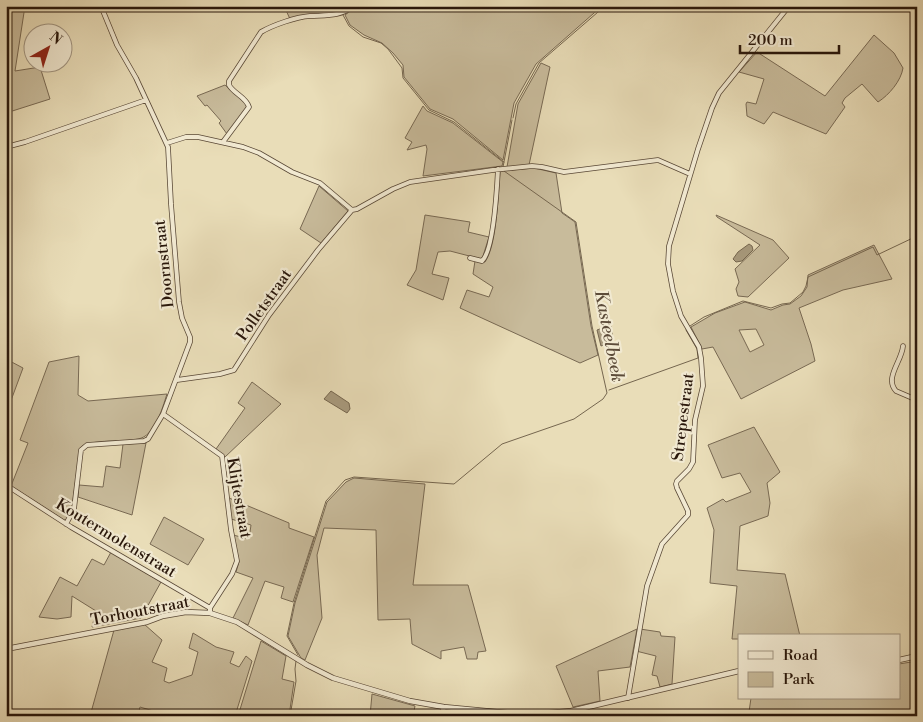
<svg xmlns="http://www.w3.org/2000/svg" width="923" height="722" viewBox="0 0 923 722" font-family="'Libre Bodoni',serif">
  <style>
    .green { fill: #c8bb9b; stroke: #786953; fill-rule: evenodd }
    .water { fill: #a89a7d; stroke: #75664f }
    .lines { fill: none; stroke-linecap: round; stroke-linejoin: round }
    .stream { stroke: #75664f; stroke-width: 1 }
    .minor-casing { stroke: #594836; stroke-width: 5.5 }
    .tertiary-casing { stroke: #594836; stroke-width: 6 }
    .minor { stroke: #f1e9d1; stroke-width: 4 }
    .tertiary { stroke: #f1e9d1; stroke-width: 4.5 }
    .labels { text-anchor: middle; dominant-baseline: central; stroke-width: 4.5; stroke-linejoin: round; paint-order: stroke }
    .street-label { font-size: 16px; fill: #29170b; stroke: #f1e9d1 }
    .water-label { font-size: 18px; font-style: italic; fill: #5c4b39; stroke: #f1e9d1 }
  </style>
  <rect width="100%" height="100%" fill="#e9ddb8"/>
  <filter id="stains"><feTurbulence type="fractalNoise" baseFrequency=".004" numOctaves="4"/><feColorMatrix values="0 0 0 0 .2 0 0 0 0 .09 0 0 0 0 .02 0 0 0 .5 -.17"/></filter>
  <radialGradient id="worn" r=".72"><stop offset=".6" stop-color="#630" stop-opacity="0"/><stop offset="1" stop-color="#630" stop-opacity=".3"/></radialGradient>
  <!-- green -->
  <path class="green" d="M6 6H25L15 71 40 67 50 99 6 113Z
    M284 6H338L341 12 290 19Z
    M357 6H602L536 64 514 103 503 160 453 119 430 109 404 77 403 65 393 53 382 43 364 35 350 25 345 15Z
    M874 35 894 53 903 68C901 81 889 95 878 102L862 84 845 98 842 103 845 107 826 134 773 112 764 124 747 116 746 104 747 102 756 104 764 79 739 72 757 52 825 96Z
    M541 63 550 67 529 165 507 167 518 104Z
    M225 85 246 104 247 108 227 134 219 123 221 121 207 105 205 106 197 96Z
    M423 106 427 111 453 123 503 162 502 166 423 176 427 149 426 145 407 150 412 142 405 138Z
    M534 168 556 173 562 213 575 222 591 326 598 355 580 363 460 308 467 290 489 297 493 287 473 274 475 261 485 262C497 245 498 194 500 171Z
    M319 186 348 211 321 243 300 229Z
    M425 215 470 222 468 232 489 237 483 256 481 259 450 251 438 252 432 274 449 278 443 300 407 285 416 270Z
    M716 215 773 240 789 258 748 297 738 296 736 289 739 282 735 269 760 245 717 217Z
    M874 245 892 279 843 290 799 308 811 344 815 361 741 399 713 347 702 349 691 327 715 313 745 302 771 310 783 305 790 304 801 296 807 287 808 275ZM756 329 764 345 750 352 739 330Z
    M79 356 78 395 88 401 167 394C162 409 155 436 138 439 125 442 111 440 98 442 91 443 85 443 80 448L72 508 66 520H64L11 486 28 443 20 440 49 362Z
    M6 359 23 368 6 414Z
    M252 382 281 404 225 457 216 449 245 408 238 403Z
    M754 427 780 472 767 483 770 503 768 516 740 526 737 570 785 574 800 636H739V639H732L737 586 710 583 714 530 707 508 723 499 726 502 751 492 740 473 722 478 708 445Z
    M146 443 132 515 78 497 79 485 103 487 106 466 120 468 123 444Z
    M354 478 425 484 413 585H468L486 651 478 652 477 659H467L464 647 441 651V659L412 644 410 619 378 620 376 530 324 528 317 555 322 618 305 660 301 658 288 636 295 603 327 502 346 482Z
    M229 498 289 523V528L314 537 293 602 281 598 284 587 265 581 248 625 233 618 253 578 236 572 239 562 233 535 249 539 251 525 231 519Z
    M164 517 204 539 188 565 150 544Z
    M111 552 161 582 141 618 92 627 96 611 72 596 71 617 57 619 39 617 60 577 77 586 92 559 104 565Z
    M144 624 162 640 152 662 167 668 164 681 169 683 192 675 198 652 189 648 193 633 216 647 234 652 230 663 239 667 246 656 252 661 235 716H170L140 707 138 716H90L114 630Z
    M637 629 630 667 598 671 600 701 573 707 556 666Z
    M640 629 660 632 661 636 675 637 672 684 660 687 657 676 652 675 656 656 636 651Z
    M261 641 286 656 282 679 294 682 289 716H238Z
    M917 661V716H731L732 711 749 712 751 698H899V664Z
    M372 694 415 706 413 716H370Z"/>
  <!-- water -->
  <path class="water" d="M749 244 752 246 753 250 742 261 736 262 733 259 738 252Z
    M608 326H611L613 341 601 346 597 330Z
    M331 391 349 403 350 409 347 413 324 399Z"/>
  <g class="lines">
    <!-- stream -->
    <path class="stream" d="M339 6 341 10
      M343 15 349 26 363 37 381 43 388 49 402 68 403 78 429 110 454 122 504 162
      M513 118 516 104 539 63 605 6
      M503 167 512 120
      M690 326 704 317 743 301 771 308 782 304 790 303 803 292 806 286 808 277 873 247 877 255 917 236
      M609 390 698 358 697 349 686 330
      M298 655 287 636 294 603 326 501 345 480 354 477 454 484 502 444 574 419 603 399 607 393 592 326 576 222 504 171
      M290 716 296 681 295 669 296 661"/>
    <!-- minor casing -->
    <g class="minor-casing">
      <path id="minor" d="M223 142 249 107C246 97 234 94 229 85V81L261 32C273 25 296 17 310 16 327 15 339 17 354 6
        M167 143 186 137H198L243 147 259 153 292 172 320 183 352 210 357 209 393 189 410 182 493 170 532 166 542 167 564 172 658 160 690 174
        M6 147 25 142 146 100
        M470 258 482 261C494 250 497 188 498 169
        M903 346C902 361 884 378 896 391L917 400
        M177 380 220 374 234 370 269 315 318 250 352 210
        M163 414 222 456 231 530 237 561 232 574 210 608
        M6 485 71 527 210 608V613
        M66 524 74 509 81 450 87 445 144 441 148 439 163 414 190 342V337L182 318 179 302 171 204 168 147 136 78 117 45 103 11 100 6
        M628 698 647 586 662 544 688 515V511L677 488 676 484 677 481 689 469 693 462 695 420 703 386 701 358 699 347 681 316 673 291 668 264 669 246 698 149 712 108 719 93 789 6
        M441 716 444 707"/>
    </g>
    <!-- tertiary casing -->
    <g class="tertiary-casing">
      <path id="tertiary" d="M6 649 147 622 163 616 186 612 210 613 237 622 307 665 333 678 410 701 444 707 527 715 571 711 739 671
        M899 660 917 656"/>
    </g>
    <!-- minor -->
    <use href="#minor" class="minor"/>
    <!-- tertiary -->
    <use href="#tertiary" class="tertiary"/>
  </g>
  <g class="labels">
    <!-- street labels -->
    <g class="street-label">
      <text transform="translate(164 264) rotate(-96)">Doornstraat</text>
      <text transform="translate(264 305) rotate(-55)">Polletstraat</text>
      <text transform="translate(683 417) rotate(-83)">Strepestraat</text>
      <text transform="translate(239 498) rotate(80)">Klijtestraat</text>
      <text transform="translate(116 538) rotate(31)">Koutermolenstraat</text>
      <text transform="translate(140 611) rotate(-11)">Torhoutstraat</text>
    </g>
    <!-- water labels -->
    <g class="water-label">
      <text transform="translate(609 336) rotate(79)">Kasteelbeek</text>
    </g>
  </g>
  <!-- margin -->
  <rect width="923" height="722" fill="none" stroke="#e9ddb8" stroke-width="25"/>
  <rect x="8" y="8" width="908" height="707" fill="none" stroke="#29170b" stroke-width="2.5"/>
  <rect x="12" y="12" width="898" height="697" fill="none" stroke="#29170b"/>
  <!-- legend -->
  <rect x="738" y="634" width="162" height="65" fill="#f1e9d1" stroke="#a19582"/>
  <rect x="748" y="651" width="25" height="8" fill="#f1e9d1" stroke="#a19582"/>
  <text x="783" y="660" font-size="15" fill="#29170b">Road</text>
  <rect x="748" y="672" width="25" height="15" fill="#c8bb9b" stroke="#a19582"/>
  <text x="783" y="684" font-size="15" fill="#29170b">Park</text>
  <!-- north arrow -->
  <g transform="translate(48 48) rotate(39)"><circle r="24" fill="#f1e9d1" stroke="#a19582"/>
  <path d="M0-4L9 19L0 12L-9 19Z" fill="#8f2418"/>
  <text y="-8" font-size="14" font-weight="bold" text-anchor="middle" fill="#29170b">N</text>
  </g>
  <!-- scale -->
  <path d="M740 45v8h99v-8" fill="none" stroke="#29170b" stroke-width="2.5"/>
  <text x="748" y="45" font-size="15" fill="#29170b" stroke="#f1e9d1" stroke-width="4" paint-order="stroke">200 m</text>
  <rect width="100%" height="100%" filter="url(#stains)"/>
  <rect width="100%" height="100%" fill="url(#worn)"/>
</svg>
